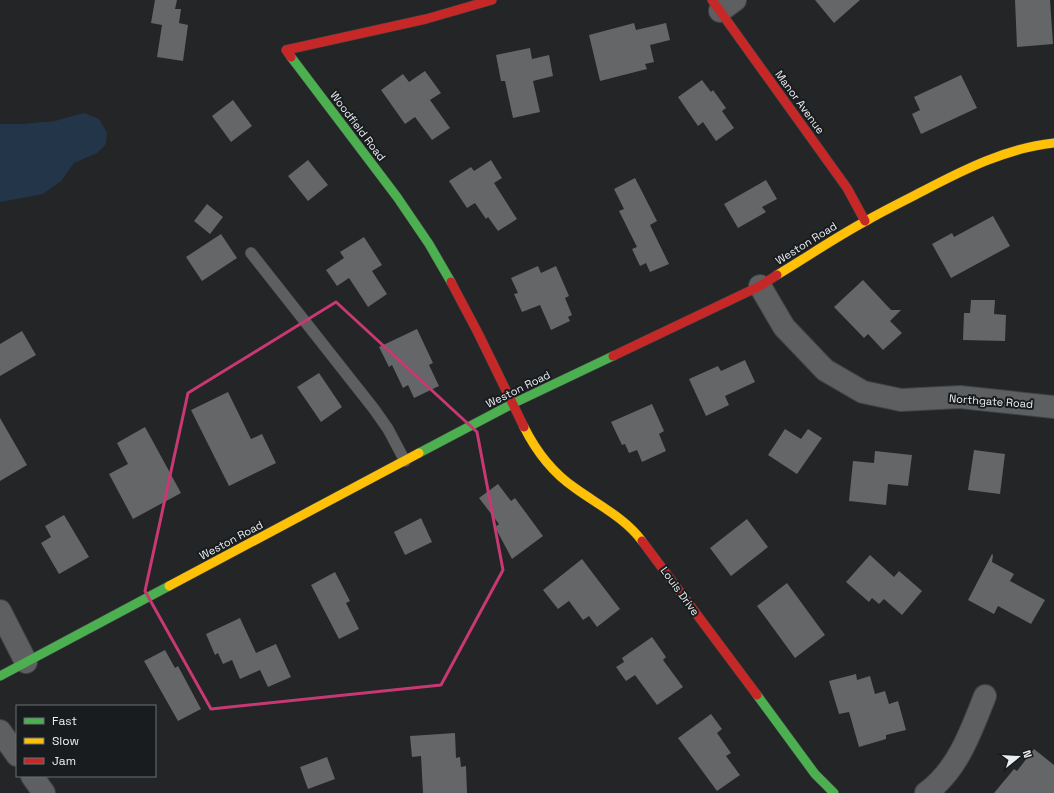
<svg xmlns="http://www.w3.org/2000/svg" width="1054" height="793" viewBox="0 0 1054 793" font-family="'Space Grotesk',sans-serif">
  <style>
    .green { fill: #233649 }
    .building { fill: #646668 }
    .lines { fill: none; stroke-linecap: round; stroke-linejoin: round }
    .lane-casing { stroke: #414345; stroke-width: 12 }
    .street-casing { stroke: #414345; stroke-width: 24 }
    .fast-casing { stroke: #414345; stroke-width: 10 }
    .slow-casing { stroke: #414345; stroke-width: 10 }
    .jam-casing { stroke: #414345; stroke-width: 10 }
    .lane { stroke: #5d5f60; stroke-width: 11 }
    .street { stroke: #5d5f60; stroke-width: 22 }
    .fast { stroke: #4caf50; stroke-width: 9 }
    .slow { stroke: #ffc107; stroke-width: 9 }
    .jam { stroke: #c62828; stroke-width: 9 }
    .marked { fill: none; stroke: #c83872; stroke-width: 3; stroke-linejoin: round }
    .labels { text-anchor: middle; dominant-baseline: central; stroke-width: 4; stroke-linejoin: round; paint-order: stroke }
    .street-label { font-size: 11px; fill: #ebeef1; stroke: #181c1f }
  </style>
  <rect width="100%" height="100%" fill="#232527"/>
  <!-- green -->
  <path class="green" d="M84 113 99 119 107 133 106 144 97 153 74 163 61 181 43 194 0 202V124H23L55 121Z"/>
  <!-- building -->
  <path class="building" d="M155 0H177L175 9H181L179 23 188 25 183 61 157 57 162 25 151 23Z
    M815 0H860L834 23Z
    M1015 0H1050L1053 44 1017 47Z
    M634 23 636 30 666 23 670 40 650 45 654 62 645 64 647 69 600 81 589 35Z
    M530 48 532 59 549 55 553 76 533 81 540 112 513 118 505 81H501L496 55Z
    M425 71 441 93 430 100 450 128 432 140 415 117 405 124 381 90 403 74 409 82Z
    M961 75 977 108 921 134 912 114 920 110 914 97Z
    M702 80 711 92 713 90 726 108 722 111 734 128 716 141 703 122 698 126 678 97Z
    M233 100 252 126 231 142 212 116Z
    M308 160 328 185 308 201 288 176Z
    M491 160 502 178 494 183 517 219 498 231 488 217 486 219 475 203 467 208 449 181 471 167 474 171Z
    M635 178 657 221 650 225 669 264 650 272 646 263 640 266 632 249 637 247 619 211 624 209 614 189Z
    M766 180 777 199 762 207 766 212 738 228 724 204Z
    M207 204 223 217 210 234 194 221Z
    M993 216 1010 246 951 278 932 244 952 233 954 237Z
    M221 234 237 258 202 281 186 257Z
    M364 237 382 265 372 271 387 294 368 307 349 278 337 286 326 270 344 258 340 252Z
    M538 266 541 273 556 266 569 296 565 298 572 315 568 317 570 321 551 330 540 305 522 312 514 294 518 293 511 278Z
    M863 280 891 310H901L890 321 902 333 883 350 868 334 864 338 834 307Z
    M971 300H995L994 314 1006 315 1005 341 963 340 964 313H970Z
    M417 329 433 363 429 365 439 386 414 398 408 385 403 388 392 365 389 367 379 347Z
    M22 331 36 355 0 376V344Z
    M745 360 755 382 725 396 729 405 706 416 689 379 718 366 721 371Z
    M319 373 342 407 321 422 297 387Z
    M228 392 251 439 262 434 276 463 229 486 191 410Z
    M652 404 664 431 659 434 666 451 642 462 637 450 629 453 625 444 622 445 611 422Z
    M0 418 27 465 0 481Z
    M145 427 181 493 133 519 109 474 128 464 117 443Z
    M785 429 801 439 808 429 822 438 797 474 768 455Z
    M974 450 1005 454 1000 494 968 490Z
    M875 451 912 455 908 486 888 484 886 505 849 501 853 461 874 463Z
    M498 484 511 501 515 498 543 536 512 559 495 527 499 524 479 498Z
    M64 515 89 557 59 574 41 543 51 537 45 526Z
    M421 518 432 542 405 555 394 532Z
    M747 519 768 547 731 576 710 548Z
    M992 554 993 555 992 562 1014 574 1010 581 1045 600 1031 624 998 606 994 614 968 600Z
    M870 555 894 577 899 571 922 591 902 615 884 599 879 604 872 598 869 602 846 582Z
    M582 559 620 609 597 627 589 616 583 620 569 601 558 609 543 590Z
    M335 572 350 601 346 603 359 629 339 639 311 585Z
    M787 583 825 635 795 658 757 606Z
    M240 618 256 653 276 644 291 677 268 687 260 670 240 679 232 660 223 664 218 653 215 655 206 634Z
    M652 637 666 657 663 660 683 687 657 705 635 675 626 681 616 667 624 662 622 658Z
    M165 650 175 668 178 666 201 709 178 721 144 661Z
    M856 674 857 680 870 676 875 694 885 691 889 704 898 701 906 730 886 735V739L859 747 849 712 839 714 829 681Z
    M711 714 722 729 717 733 731 753 726 756 740 775 717 791 678 738Z
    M455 733 456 758 460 757 461 767 466 766 467 793H423L421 756 412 757 410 736Z
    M1034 749 1054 765V793H994L1014 769 1017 771Z
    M327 757 335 779 308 789 300 767Z"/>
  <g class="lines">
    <!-- lane casing -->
    <g class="lane-casing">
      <path id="lane" d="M251 253 374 409 388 429 405 461"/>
    </g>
    <!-- street casing -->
    <g class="street-casing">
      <path id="street" d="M720 11 735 0
        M760 286 784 327 825 370 863 392 901 400 960 397 1054 407
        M0 611 26 662
        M0 731 17 755
        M32 776 44 793
        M926 793C958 770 971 731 985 696"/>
    </g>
    <!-- fast casing -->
    <g class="fast-casing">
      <path id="fast" d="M291 57 397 197 429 244 451 282
        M419 453 512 404 613 356
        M0 676 169 586
        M757 695 815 774 834 793"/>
    </g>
    <!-- slow casing -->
    <g class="slow-casing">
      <path id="slow" d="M777 275C807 257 836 237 866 221 885 210 904 201 923 191 965 169 1007 148 1054 143
        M524 427C536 451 553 473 575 488 597 504 625 518 642 541
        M169 586 419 453"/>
    </g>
    <!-- jam casing -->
    <g class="jam-casing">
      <path id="jam" d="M712 0 847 188 865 221
        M291 57 286 50 426 19 492 0
        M451 282 478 333 524 427
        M613 356 760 286 777 275
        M642 541 757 695"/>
    </g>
    <!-- lane -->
    <use href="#lane" class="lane"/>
    <!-- street -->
    <use href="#street" class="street"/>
    <!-- fast -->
    <use href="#fast" class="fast"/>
    <!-- slow -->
    <use href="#slow" class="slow"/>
    <!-- jam -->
    <use href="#jam" class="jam"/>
  </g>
  <!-- marked area -->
  <path class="marked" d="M336 302 477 432 503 570 441 685 211 709 145 591 188 393Z"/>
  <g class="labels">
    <!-- street labels -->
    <g class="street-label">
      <text transform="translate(800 102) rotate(54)">Manor Avenue</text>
      <text transform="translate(358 126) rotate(53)">Woodfield Road</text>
      <text transform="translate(806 243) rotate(-32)">Weston Road</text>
      <text transform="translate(518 389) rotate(-26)">Weston Road</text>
      <text transform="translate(991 401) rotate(4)">Northgate Road</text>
      <text transform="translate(231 540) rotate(-28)">Weston Road</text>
      <text transform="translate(680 591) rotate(54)">Louis Drive</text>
    </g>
  </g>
  <!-- legend -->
  <rect x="16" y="705" width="140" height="72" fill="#181c1f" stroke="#6c7073"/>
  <rect x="24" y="718" width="20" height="6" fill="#4caf50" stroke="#6c7073"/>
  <text x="52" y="725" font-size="12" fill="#ebeef1">Fast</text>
  <rect x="24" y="738" width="20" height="6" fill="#ffc107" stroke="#6c7073"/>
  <text x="52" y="745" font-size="12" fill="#ebeef1">Slow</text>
  <rect x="24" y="758" width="20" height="6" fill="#c62828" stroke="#6c7073"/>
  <text x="52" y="765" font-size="12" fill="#ebeef1">Jam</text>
  <!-- north arrow -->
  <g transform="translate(1018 757) rotate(72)" stroke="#181c1f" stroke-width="3" paint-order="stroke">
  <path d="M0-3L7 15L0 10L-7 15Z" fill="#ebeef1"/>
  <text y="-6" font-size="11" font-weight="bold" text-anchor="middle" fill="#ebeef1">N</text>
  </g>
</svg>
